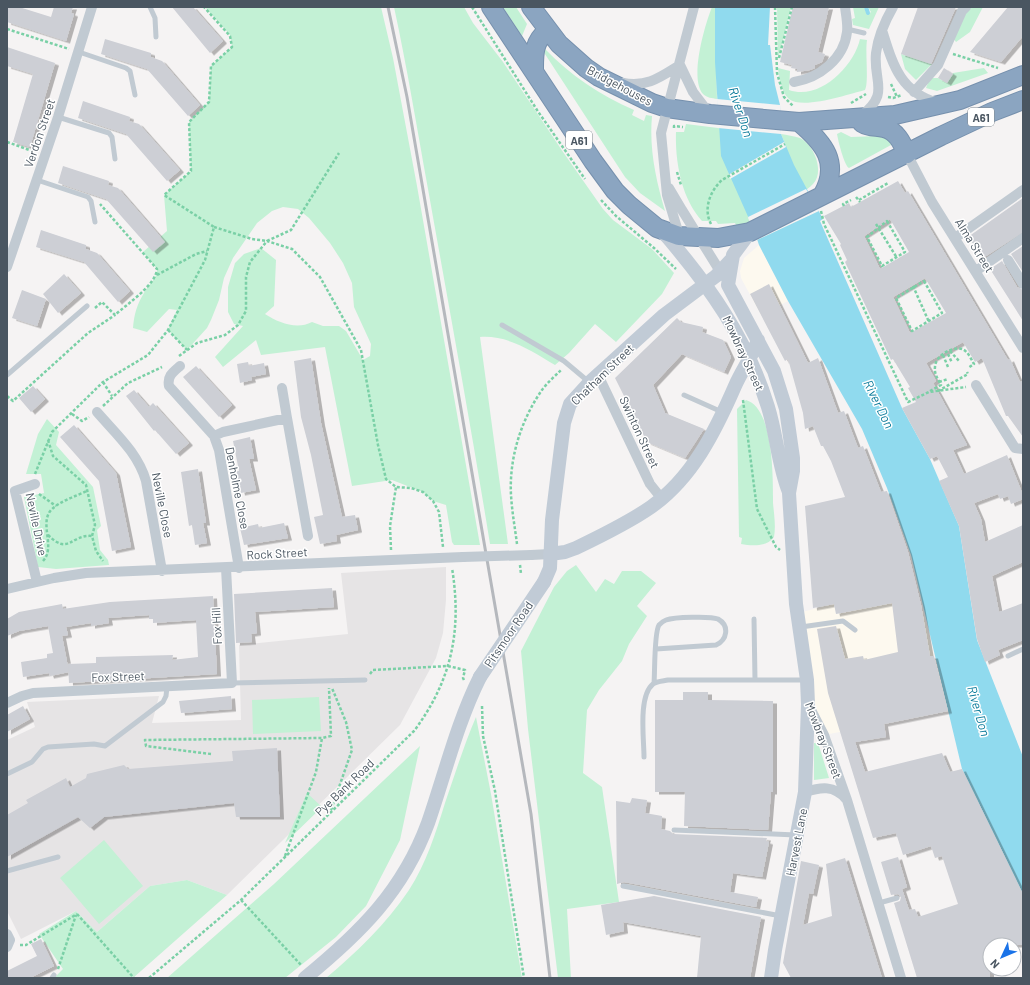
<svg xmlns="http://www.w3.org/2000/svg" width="1030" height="985" viewBox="0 0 1030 985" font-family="Barlow,sans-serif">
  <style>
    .commercial { fill: #fdf9ef }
    .education { fill: #e6e4e5 }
    .green { fill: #c3f1d5 }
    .water { fill: #90daee }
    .pier { fill: #f5f3f3 }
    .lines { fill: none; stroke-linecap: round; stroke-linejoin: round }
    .stream { stroke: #90daee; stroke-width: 4 }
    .building { fill: #cdcfd5; fill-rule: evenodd; filter: url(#shadow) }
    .highway-casing { stroke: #7690ad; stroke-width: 20 }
    .path { stroke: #7ad0a6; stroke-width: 2.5; stroke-dasharray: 3 2; stroke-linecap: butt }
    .lane { stroke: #c1cad2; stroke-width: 5 }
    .street { stroke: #c1cad2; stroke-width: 10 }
    .secondary { stroke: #c1cbd6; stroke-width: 14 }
    .highway { stroke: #8ba5c1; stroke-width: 18 }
    .rail { stroke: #b5b8bd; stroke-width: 3 }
    .street-bridge { stroke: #c1cad2; stroke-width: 10 }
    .secondary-bridge { stroke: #c1cbd6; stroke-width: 14 }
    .labels { text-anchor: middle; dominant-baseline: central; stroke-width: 3; stroke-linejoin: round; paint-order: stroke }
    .shield { fill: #fff; stroke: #808990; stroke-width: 1 }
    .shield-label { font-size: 11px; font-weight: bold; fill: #4a5661 }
    .street-label { font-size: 12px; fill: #4a5661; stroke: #fff }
    .water-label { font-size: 13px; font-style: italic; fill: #0c7c9b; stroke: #fff }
  </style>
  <defs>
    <filter id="shadow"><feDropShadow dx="4" dy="2.5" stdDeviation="0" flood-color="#0004"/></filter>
  </defs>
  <rect width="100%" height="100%" fill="#f5f3f3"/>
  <!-- commercial -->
  <path class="commercial" d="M759 245 788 301 761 315 741 278 740 271 744 258Z
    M903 601 904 607 921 605 948 711 824 735 808 704 798 613 834 604 836 614Z"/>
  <!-- education -->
  <path class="education" d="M446 567V600L443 633 436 658 400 725 227 895 187 880 150 886 97 932 76 911 21 939 7 911V740L35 727 27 702 159 696 152 723 241 720 239 645 348 634 341 573Z"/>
  <!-- green -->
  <path class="green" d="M205 7H381L393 58 417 186 480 545H454L452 542 446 505 433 501 423 492 392 480 352 486 325 347 261 355 256 340 223 367 215 357 243 326 234 324 228 312V287L235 263 244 254 261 248 276 260 274 306 265 314C279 323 297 330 312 322L323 326H339L346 331 363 360 370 356 371 344 354 307 352 283 343 263 330 243 309 218 298 209 283 207 272 211 257 223 233 258 224 278 219 300 211 320 207 328 187 350 168 330 177 310 169 309 147 332 133 328C134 315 137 304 144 293 149 284 157 279 157 269L143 252 167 231 164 195 191 171 189 122 209 102 211 66 232 47 230 35Z
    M394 7H464L473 23 503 62 563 152 603 209 613 220 652 249 674 273 662 294 616 342 595 324 569 353 555 365C532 351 508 335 480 337L508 544H490C471 426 449 307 428 189 417 128 407 67 394 7Z
    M503 7H516L527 24 522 36Z
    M712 7H715L717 99C712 98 707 98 703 94 689 79 705 24 712 7Z
    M777 7H791L778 59Z
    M853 7H864L867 15 871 12 868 7H879L869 29 853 25 852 19 855 18Z
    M975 7H983L970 32 956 42 953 38 968 9Z
    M860 39 867 40C865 53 869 82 865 90 849 94 803 110 789 99 782 93 779 77 778 68L790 71 789 90C820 101 854 66 860 39Z
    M545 49C571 76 600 95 634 110L632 115 644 121 646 115 652 116C649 149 656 180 665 211L640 193 625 177 543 51Z
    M901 54 932 64 916 80 905 69Z
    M984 68 988 73 937 91 926 88 930 78H938L947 83 953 73Z
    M686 124 734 130 749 168 748 218 750 222 737 227 735 223 718 224 716 221H702C681 198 675 161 676 132H684Z
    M841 132 851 137 880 136 889 139 891 145 849 168C844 165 838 140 837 134Z
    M781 134C787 135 794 136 800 138 814 145 825 171 813 184 806 192 794 195 785 199L786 146Z
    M746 400C774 408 773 479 773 503 774 514 776 526 774 537 767 547 752 546 741 544L742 538 739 537 737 409Z
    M47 419 59 432 56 445 93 487 101 526 97 530 100 550 108 560 109 565 56 569 38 567 24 497 44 493 41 474H26L38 434Z
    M576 565 596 592 605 579 614 584 622 571H641L656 583 637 606 647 616 629 644 622 661 599 690 587 710 583 773 602 787 619 902 567 909 571 978H558L528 729 521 651 554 587 567 571Z
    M319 697 321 731 253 734 252 700Z
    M476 717 491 794 522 978H326C357 952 386 924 409 890 426 864 436 832 445 803 455 774 464 745 476 717Z
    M814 743H818L829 778 814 780Z
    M420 746 400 840 366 906 336 937 285 978H167L274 884Z
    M307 793 322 807 285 843Z
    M104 840 143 886 99 924 60 878Z
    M187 880 227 895 133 978H54L63 969 39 934 76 911 97 932 150 886Z"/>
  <!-- water -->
  <path class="water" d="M715 7H770L768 45H770L775 85 780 105 781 134 794 165 823 219 820 221 902 408 930 459 959 526 977 640 1023 757V894L962 769 911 555 887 488 862 429 788 301 759 245 754 230 721 156 715 62Z"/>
  <!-- pier -->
  <path class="pier" d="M717 99 780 105 781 134 718 128Z
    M784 142 786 147 730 179 728 175Z
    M806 189 819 211 757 240 748 217Z"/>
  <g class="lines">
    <!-- stream -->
    <path class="stream" d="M866 7 868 13"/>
  </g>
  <!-- building -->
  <path class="building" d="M7 7H19L51 17 54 7H73L71 13 74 14 66 41 7 22Z
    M172 7H193L223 41 210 53Z
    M793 7H829L818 52 825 54 822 62 815 65V68L810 70 797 72V69L791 68 792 65 780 62Z
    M918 7H956L931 64 901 54Z
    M1008 7H1023V36L1001 62 970 52Z
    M105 39 151 53V57L162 61 200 105 188 116 147 69 101 54Z
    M7 47 55 63 30 147 13 142 33 74 7 66Z
    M944 68 953 74 947 83 938 78Z
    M83 101 130 117 129 121 139 124 180 170 167 181 126 134 78 118Z
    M63 166 109 181 108 185 118 188 165 242 153 252 106 199 58 183Z
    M898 181 905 193 908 191 1008 360 1010 359 1020 382 1023 381V437L1008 416H1006L982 358 975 362 963 342 926 363 936 381 933 383 967 445 953 450 964 474 1007 455 1023 495V499L1011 504 1008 496 1000 499 998 494 974 503 981 519 985 542 1023 525V562L992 576 999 612 1023 603V640L998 650 1000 655 985 662 977 639 959 526 939 481 948 477 937 456 930 459 902 408 916 402 908 388 910 387 893 359 891 360 845 262 847 260 840 245 841 244 824 216 849 203 851 207ZM890 219 909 252 880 269 864 236ZM925 278 946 313 910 333 893 297Z
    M1023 198V232L983 258 968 237Z
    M41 230 86 245V249L97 253 130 291 118 302 84 262 36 247Z
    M1023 246V272L1011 254Z
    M1002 261 1017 287 1023 290V321L990 269Z
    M64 274 81 293 58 313 43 294Z
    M769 284 808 363 818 358 838 413 844 411 858 448 863 446 881 492 887 491 908 552 921 605 930 656H934L948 711 884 724 886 737 855 742 865 772 942 753 950 772 962 769 1023 894V945H990V978H917L894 903 900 901 901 897 898 894 891 895 881 862 898 857 907 887 902 889 909 910 915 909 918 917 958 904 942 856 935 858 931 846 903 855 896 833 873 838 828 693 817 629 836 626 845 659 863 656 864 660 898 652 892 603 836 614 834 604 813 608 805 506 845 497 831 461 823 446H821L813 426 805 429 803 413 788 359 785 361 750 294Z
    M22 290 46 299 37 326 12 318Z
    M677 318 681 322 703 327 702 332 723 340 731 357 724 372 682 354 653 385 665 413 704 429 685 458 647 442 615 378Z
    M311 358 321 423 342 517 355 515 358 530 336 535 337 541 320 544 314 517 323 515 311 455 301 417 294 361Z
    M248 362 249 366 264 363 266 374 251 377 252 380 240 383 237 364Z
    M196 366 232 405 219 417 183 377Z
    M33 386 45 399 31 412 19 398Z
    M134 390 149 407 153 403 189 443 176 454 155 430 154 431 126 396Z
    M74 425 116 473 131 547 112 551 99 481 60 437Z
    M250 437 254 459H249L256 490 241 493 236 471H239L233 441Z
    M198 469 206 523H203L207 543 195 545 192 525 189 526 181 472Z
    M284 523 288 538 244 545 240 528 258 524 259 528Z
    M332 588 334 607 255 612 257 633 251 634 252 642 236 643 234 594Z
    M213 596 217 674 69 683 68 664 96 663V657L173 655 172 660 198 657 196 620 153 623V619H149V615L108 618 109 623 91 626V623L66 627 68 635 62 636 69 672 50 676 49 673 23 677 21 662 47 658V654L53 653 48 626 19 631 7 636V619L19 612 62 604 63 609 110 602Z
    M683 692H708V700L773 701V792H771L768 830 684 826 685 792H655V700H683Z
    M231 696 232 709 181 713 179 701Z
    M23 706 30 719 7 732V715Z
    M277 748 280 817H236L234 803 104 817 90 828 78 817 7 857V815L28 803 26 800 66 778 70 787 86 778 87 774 124 765 128 769 233 761 232 751Z
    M632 798 647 800 645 813 662 816 661 829 670 831 673 834 767 838 766 841 769 842 762 877 733 873 730 892 758 897 756 907 624 882 617 884 616 801 630 803Z
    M845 858 882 978H791L783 963 801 861 819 865 813 894 809 893 803 925 832 916 826 864Z
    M654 896 761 917 750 978H697L701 936 623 922 624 931 606 935 601 905Z
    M41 939 54 966 30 978H7V971L37 956 31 944Z"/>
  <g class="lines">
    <!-- highway casing -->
    <g class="highway-casing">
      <path id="highway" d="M491 7 593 161 615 191 629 205 657 228 679 236 718 238 750 232 941 136 992 112 1023 100
        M531 7 559 44 586 68 599 77 652 103 667 108 710 114 799 122 895 115 960 100 1023 75
        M534 72C534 55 533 42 547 31
        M799 122C824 143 841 163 822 196
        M862 123C870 128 876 126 884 128 897 131 902 143 907 154"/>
    </g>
    <!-- path -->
    <path class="path" d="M472 7 537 110 585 179
      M775 7 777 73 784 97 793 106
      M7 29 69 49
      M953 54 998 68
      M779 58 792 7
      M891 84 897 97
      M888 97 893 98 902 95
      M851 103 866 94
      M674 128V126L683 127
      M7 142 35 152
      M677 172 681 185
      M856 197 860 202
      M601 200 616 216 654 248 676 269
      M859 200 888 183
      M844 206 843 204 851 200
      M821 211 824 224 908 402 929 392 966 387
      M887 221 905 252 882 266 867 237Z
      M711 224C703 209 710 191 722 180L785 144
      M876 224 897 258
      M214 227 252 239 267 241 291 230 339 153
      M157 275 196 254 207 251
      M924 281 942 313 912 331 896 298Z
      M913 286 929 322
      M95 308 102 302 115 315C127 304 156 285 157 269L100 204
      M168 330 187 350
      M950 351 959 361
      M948 354 952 363
      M943 355 948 367
      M179 356 197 343 225 335 238 325 246 311V277L250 262 267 241 292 249 320 277 361 350 378 445 386 479 396 487 411 488 423 492 433 501 439 512 443 547
      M103 382 112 396
      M939 382 948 379
      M930 391 941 385C938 379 934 374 935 367 935 356 952 346 962 349 968 351 971 359 974 364L968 368
      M938 391 968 374 967 372
      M7 396 13 401 88 333 115 315
      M743 400 757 509 776 547 780 550
      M103 406 128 383 162 367
      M72 414 82 421 89 417
      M48 440 53 456 86 485 95 525 92 536 96 551 103 561
      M35 474 52 432 103 382 148 355 168 330 205 260 214 227 164 195 191 171 189 122 209 102 211 66 232 47 230 36 204 7
      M39 494 56 506
      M48 535C69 556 71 534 92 536
      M517 544C515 528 512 512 511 495 509 458 521 420 542 390 547 383 555 376 561 370
      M391 550 390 526 396 487
      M43 561C56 547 39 524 51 510 60 501 76 496 87 491
      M520 565 521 574
      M370 674 373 670 448 666 465 670 463 678 464 680
      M482 706 483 736 495 791 524 978
      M211 754 146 746 145 740 322 738 331 736 329 688
      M331 810 352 750 346 722 332 688
      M285 856 316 772 322 738
      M241 900 301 965
      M77 914 134 978
      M20 945H26L77 914
      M58 969 76 915
      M149 978 241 900 414 731C452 680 462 630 452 568"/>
    <!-- lane -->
    <path class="lane" d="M150 7 155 18 156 37
      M847 29 864 33
      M79 52 126 68 130 71 135 95
      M58 117 109 133 112 137 115 159
      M37 180 88 197 91 201 95 222
      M502 325 564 361 589 382
      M7 375 87 306
      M684 395 722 412
      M754 619 755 680
      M801 627 843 621 855 630
      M1008 656 1023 649
      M232 683 365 680
      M654 683C655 672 654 633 659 625 661 623 663 621 666 620 674 617 711 616 718 619 730 626 727 640 716 645L656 649
      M644 757C644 739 638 696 653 684 657 681 664 681 668 680H805
      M7 774 32 762 43 749 48 747 94 744 105 746 163 702 166 696 167 687
      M674 830 796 835
      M7 871 58 857
      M623 886 781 916
      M879 903 897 898
      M52 978 54 975"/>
    <!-- street -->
    <path class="street" d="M882 30C893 65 900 92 938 103
      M680 65 693 92 709 113
      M794 82C819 78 844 59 847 32 848 24 846 15 845 7
      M623 83C648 87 659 78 680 65
      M914 92 938 65 962 11 966 7
      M860 117C891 93 873 83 876 53 878 37 885 21 893 7
      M907 154 932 202 1023 348
      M669 188 682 210 723 276
      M680 238 667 195 661 133 694 7
      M955 238 1023 190
      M1008 260 1023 284
      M7 267 58 117 92 7
      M976 271 1023 238
      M180 366C173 372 167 376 169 386L214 436 219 450 239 568
      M598 375 650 484 662 499
      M976 385 1015 448 1023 449
      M282 388 287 418
      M97 412C116 434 138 453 146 481L162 571
      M214 436 223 432 287 418 308 536
      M35 484 15 491 37 582
      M531 555 550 554
      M7 589 54 578 86 573 463 557
      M7 703 22 696 33 693 232 683 226 568
      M809 706 824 735 847 800 901 978
      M805 792C821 787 834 785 846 799
      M7 934 10 940 7 947"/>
    <!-- secondary -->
    <path class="secondary" d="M663 232C708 284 748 340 768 407 777 436 778 465 789 492
      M750 232 733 255 728 285 774 371 786 409 793 458V471L789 493 796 604 807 680 808 704 805 792 775 950 771 978
      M550 554 565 552 576 548C601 536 628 523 651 507 692 478 715 432 735 386 742 370 752 357 758 340
      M544 582 550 568 552 520 564 423 570 404 590 382 664 315 716 276 731 260
      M305 978C360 933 403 891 428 823 445 774 457 723 480 677"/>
    <!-- highway -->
    <use href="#highway" class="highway"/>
    <!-- rail -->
    <path class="rail" d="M388 7 407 97 531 814 550 978"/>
    <!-- street-bridge -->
    <path class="street-bridge" d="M463 557 531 555"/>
    <!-- secondary-bridge -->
    <path class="secondary-bridge" d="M480 677 544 582"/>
  </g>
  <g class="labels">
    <!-- shield labels -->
    <g class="shield">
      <rect x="968" y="108" width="26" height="18" rx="3"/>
      <rect x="566" y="131" width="26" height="18" rx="3"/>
    </g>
    <g class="shield-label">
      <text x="981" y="117">A61</text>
      <text x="579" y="140">A61</text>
    </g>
    <!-- street labels -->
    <g class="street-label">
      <text transform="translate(620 85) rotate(28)">Bridgehouses</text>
      <text transform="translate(39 133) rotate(-71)">Verdon Street</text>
      <text transform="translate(975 245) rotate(58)">Alma Street</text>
      <text transform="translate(744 353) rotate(65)">Mowbray Street</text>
      <text transform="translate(602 374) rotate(-44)">Chatham Street</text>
      <text transform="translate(640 432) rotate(65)">Swinton Street</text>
      <text transform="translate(238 488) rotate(79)">Denholme Close</text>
      <text transform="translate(163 505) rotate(79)">Neville Close</text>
      <text transform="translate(37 524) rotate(78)">Neville Drive</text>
      <text transform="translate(277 553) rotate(-3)">Rock Street</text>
      <text transform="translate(216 626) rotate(-93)">Fox Hill</text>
      <text transform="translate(508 634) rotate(-56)">Pitsmoor Road</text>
      <text transform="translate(118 676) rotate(-2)">Fox Street</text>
      <text transform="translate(824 740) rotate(69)">Mowbray Street</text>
      <text transform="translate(344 787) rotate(-44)">Pye Bank Road</text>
      <text transform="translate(796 842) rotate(-79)">Harvest Lane</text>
    </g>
    <!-- water labels -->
    <g class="water-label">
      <text transform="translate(741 112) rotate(72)">River Don</text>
      <text transform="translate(879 404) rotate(64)">River Don</text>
      <text transform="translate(979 711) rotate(74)">River Don</text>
    </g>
  </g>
  <!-- border -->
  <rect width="1030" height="985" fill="none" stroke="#4a5661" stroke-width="16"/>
  <!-- north arrow -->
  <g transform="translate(1002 957) rotate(226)"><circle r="19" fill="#ffffff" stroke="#b7bbc0"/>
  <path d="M0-3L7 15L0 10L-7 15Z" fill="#1a73e8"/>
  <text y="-6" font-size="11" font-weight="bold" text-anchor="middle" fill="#4a5661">N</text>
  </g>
</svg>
